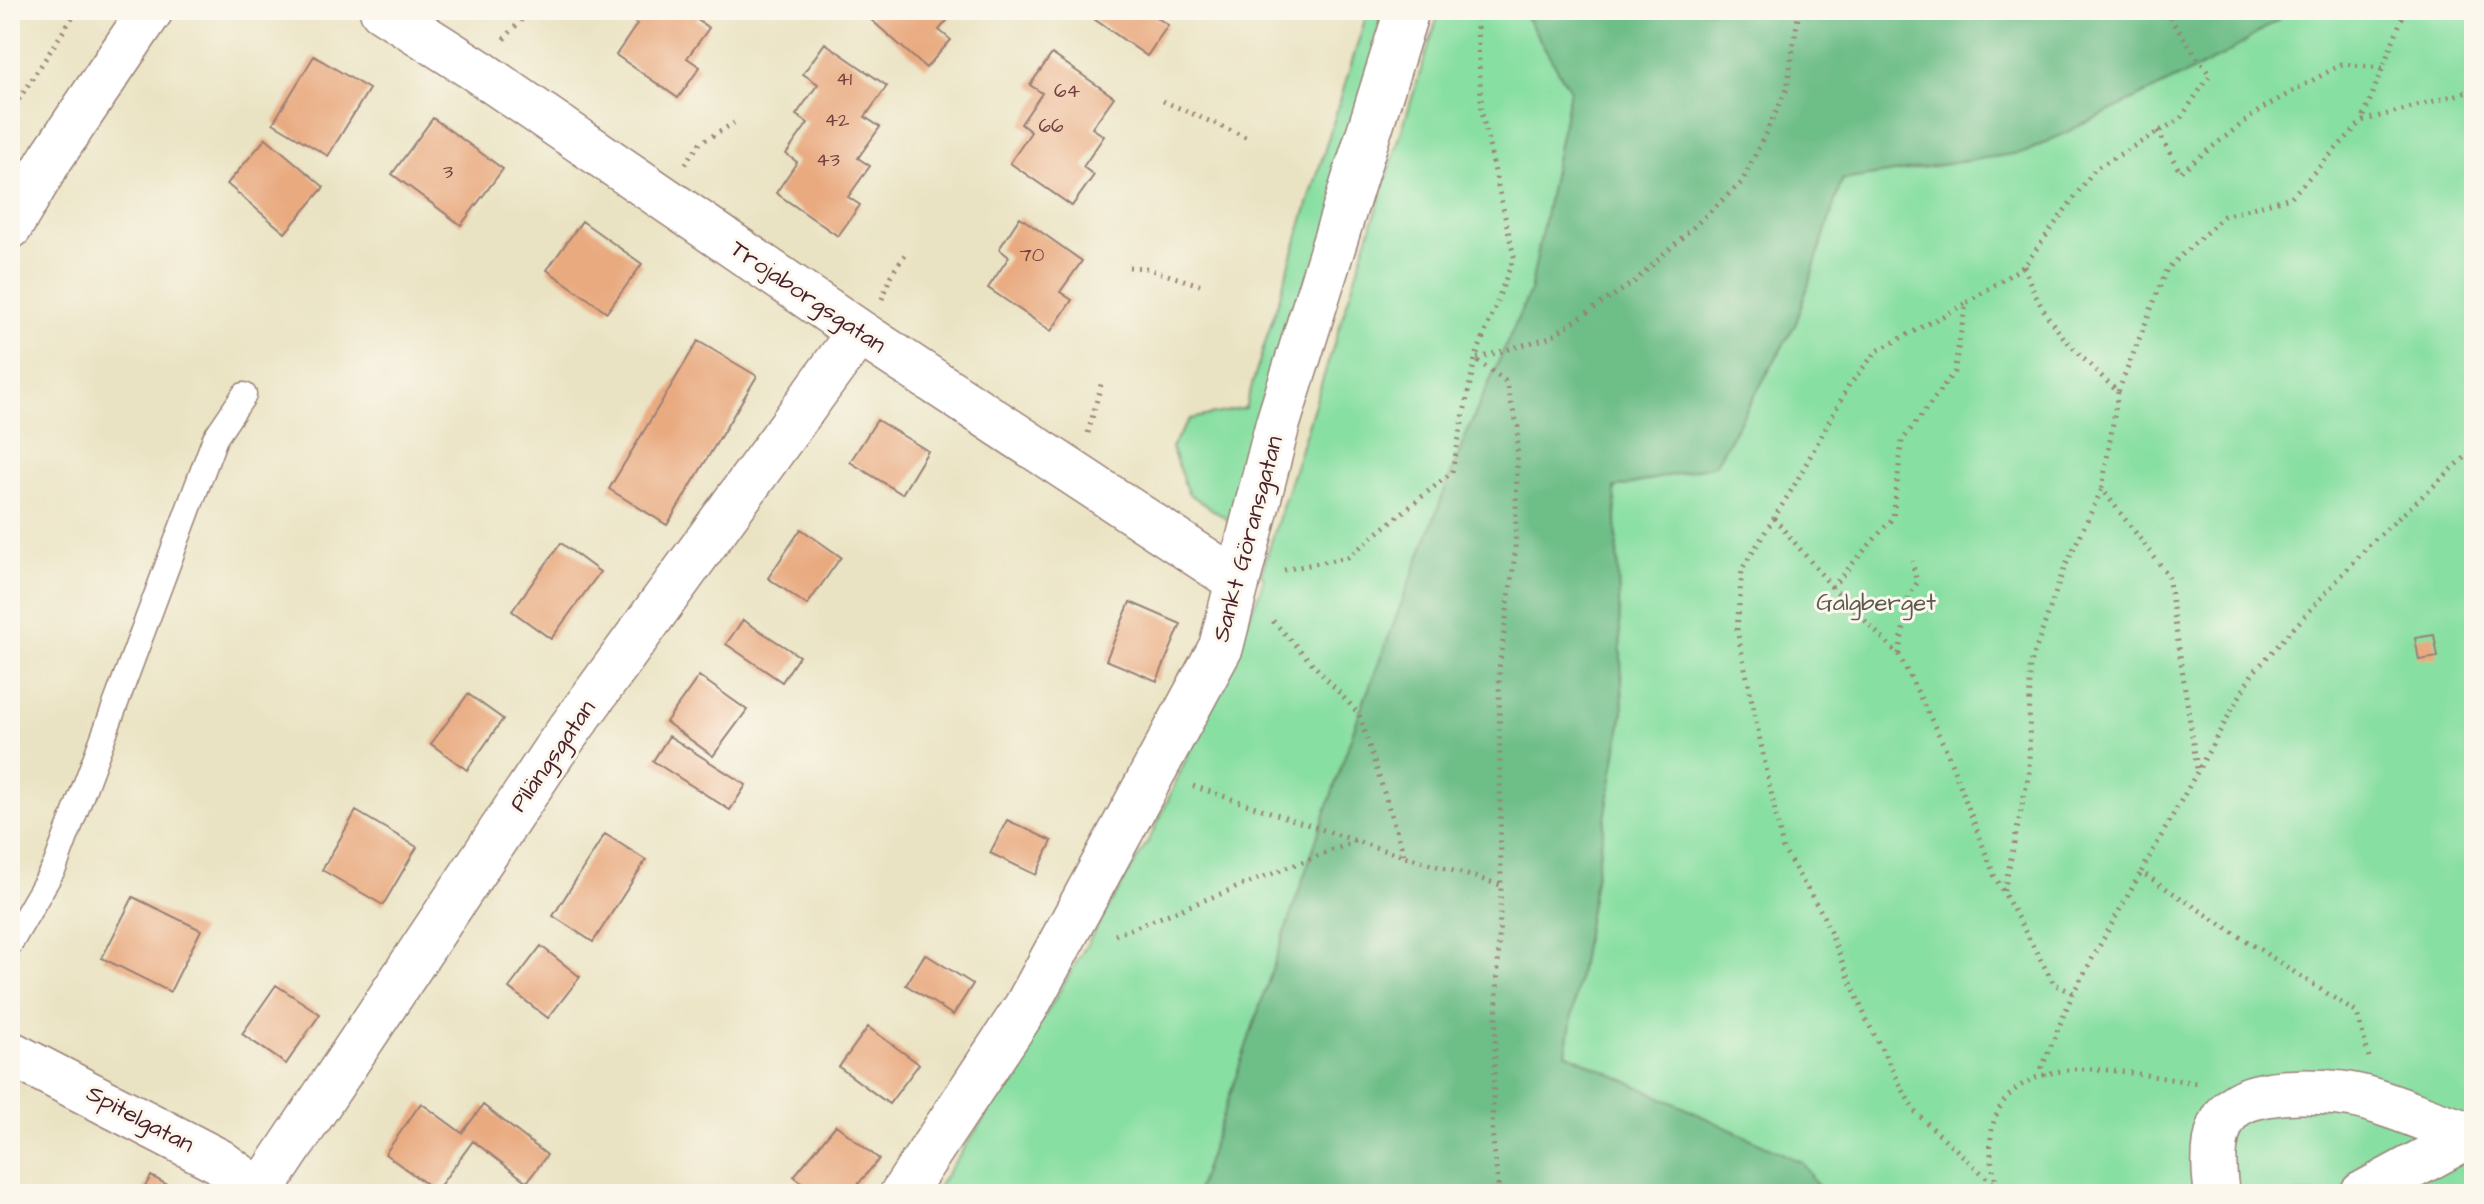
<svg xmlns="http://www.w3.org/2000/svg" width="2484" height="1204" viewBox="0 0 2484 1204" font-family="'Architects Daughter',sans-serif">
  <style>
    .green { fill: #88dfa2; stroke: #697f66; stroke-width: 2 }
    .forest { fill: #6ebe88; stroke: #5c6e5a; stroke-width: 2 }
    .building { fill: #e9aa80 }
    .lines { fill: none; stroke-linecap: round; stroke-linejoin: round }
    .lane-casing { stroke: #9a8177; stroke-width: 27 }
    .street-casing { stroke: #9a8177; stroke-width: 47 }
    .path { stroke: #9a8177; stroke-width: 5; stroke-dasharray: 2 6; stroke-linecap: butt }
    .lane { stroke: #fff; stroke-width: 24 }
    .street { stroke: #fff; stroke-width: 44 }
    .labels { text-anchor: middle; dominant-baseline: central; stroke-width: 6; stroke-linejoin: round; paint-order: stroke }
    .number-label { font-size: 20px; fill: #724240 }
    .street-label { font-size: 24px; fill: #4a1f2b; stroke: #fbf7ec }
    .park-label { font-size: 24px; fill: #5d594f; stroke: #fbf7ec }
  </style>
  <rect width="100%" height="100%" fill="#fbf7ec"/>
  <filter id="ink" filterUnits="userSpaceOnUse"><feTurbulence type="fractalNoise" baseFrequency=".0125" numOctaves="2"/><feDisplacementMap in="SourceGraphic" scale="16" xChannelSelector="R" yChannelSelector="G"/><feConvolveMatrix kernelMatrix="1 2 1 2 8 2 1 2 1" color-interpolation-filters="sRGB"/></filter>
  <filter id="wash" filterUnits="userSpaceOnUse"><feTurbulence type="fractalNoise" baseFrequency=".006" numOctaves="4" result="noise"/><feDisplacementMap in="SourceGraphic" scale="32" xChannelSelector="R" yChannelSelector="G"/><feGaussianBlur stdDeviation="1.8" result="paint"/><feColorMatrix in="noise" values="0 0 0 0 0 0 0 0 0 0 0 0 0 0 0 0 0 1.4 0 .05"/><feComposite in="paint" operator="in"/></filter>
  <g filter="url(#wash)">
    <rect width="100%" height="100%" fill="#eae3c3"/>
    <!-- green -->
    <path class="green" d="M1368 10H1395L1237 526 1188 493 1171 447 1190 419 1245 408Z
      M1440 10H2474V1194H933L984 1119 1155 829 1259 594 1264 578 1261 574Z"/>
    <!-- forest -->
    <path class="forest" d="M1522 10H2292L2225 55 2026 152 1842 180 1796 323 1715 465 1615 488 1623 712 1566 1053 1803 1163 1823 1194H1196L1359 714 1468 430 1530 291 1570 90Z"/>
    <g id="blocks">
      <!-- building -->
      <path class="building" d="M629 10H703L696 19 709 28 687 58 700 67 678 98 616 55 637 24 625 16Z
        M877 10H956L939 30 951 40 926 68 869 18Z
        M1086 10H1161L1156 17 1168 25 1147 56 1084 12Z
        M825 43 887 86 865 117 880 127 858 158 870 166 848 197 860 205 838 236 776 193 797 162 786 154 808 123 796 115 818 84 803 74Z
        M1052 54 1114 97 1092 128 1104 136 1083 167 1094 175 1072 206 1010 163 1031 132 1021 124 1042 93 1030 85Z
        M314 56 369 89 328 156 273 123Z
        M433 118 503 169 461 225 392 174Z
        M266 138 324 187 285 233 227 184Z
        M1020 217 1082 261 1060 292 1072 300 1051 331 988 288 1009 257 999 249Z
        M582 221 642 264 607 312 547 270Z
        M698 341 757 376 667 525 609 489Z
        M877 420 928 451 902 494 850 462Z
        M801 529 841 557 807 605 768 578Z
        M561 543 600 572 551 639 512 611Z
        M1130 602 1181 624 1157 681 1106 660Z
        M743 620 799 656 782 682 726 644Z
        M2434 635 2438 657 2419 660 2415 638Z
        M699 676 747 710 713 756 666 722Z
        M468 694 503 719 467 770 431 744Z
        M669 736 746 785 730 810 653 761Z
        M356 811 417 847 383 905 322 870Z
        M1007 820 1052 841 1036 875 990 853Z
        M605 834 646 860 593 942 553 916Z
        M133 897 201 930 170 992 102 958Z
        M541 946 580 977 548 1018 509 988Z
        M925 954 973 984 953 1015 906 985Z
        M276 985 320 1014 286 1064 242 1034Z
        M868 1027 919 1064 889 1104 839 1067Z
        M421 1103 462 1133 483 1105 547 1155 527 1182 473 1141 436 1191 385 1154Z
        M836 1125 879 1159 850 1194H816L794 1176Z
        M151 1176 184 1194H141Z"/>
    </g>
  </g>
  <g filter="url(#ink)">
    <use href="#blocks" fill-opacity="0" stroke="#9a8177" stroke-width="2"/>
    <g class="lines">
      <!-- lane casing -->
      <g class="lane-casing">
        <path id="lane" d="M10 944 55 866 215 438 244 395"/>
      </g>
      <!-- street casing -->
      <g class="street-casing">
        <path id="street" d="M382 10 478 71 859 332 1236 580
          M10 227 51 158 151 10
          M10 1053 219 1161 264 1194
          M261 1191 554 751 859 332
          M902 1194 1026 1007 1221 647 1278 423 1407 10
          M2217 1194C2213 1168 2210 1125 2235 1106 2261 1086 2338 1090 2368 1099 2404 1109 2438 1126 2474 1135
          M2362 1194 2471 1135"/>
      </g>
      <!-- path -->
      <path class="path" d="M2405 10 2362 121 2474 90
        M504 39 530 10
        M1163 101 1248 138
        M10 113 77 10
        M2158 131 2180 172 2261 109 2342 64 2383 68
        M685 164 700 143 734 123
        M2024 266C2042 324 2076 351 2118 392L2167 269 2224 216 2291 197 2362 121
        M1129 267 1145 268 1200 285
        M882 299 891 275 908 250
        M1965 304 1877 351 1849 385 1794 486 1742 569 1737 630 1783 849 1822 913 1867 1021 1914 1111 1998 1188
        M2118 392 2102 489 2168 575 2197 769
        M1088 433 1102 381
        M1774 518 1832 587
        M1284 570 1348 557 1452 472 1475 359 1514 257 1482 114 1476 10
        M1273 621 1359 714 1404 855
        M1899 654 1909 595 1917 583 1912 561
        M1193 786 1380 849 1501 885
        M2004 891 2029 773 2030 666 2063 571 2102 489
        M1115 935 1356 841
        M2073 993 2054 984 1994 875 1946 749 1899 655 1832 587 1893 518 1902 441 1954 372 1966 303 2024 266 2095 169 2180 119 2210 75 2164 10
        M2369 1057 2357 1013 2141 872 2252 674 2371 543 2474 449
        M2045 1076 2042 1067 2073 993 2141 872
        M1499 1194 1492 1131 1501 885 1499 669 1515 554 1518 427 1505 381 1475 359 1550 337 1634 282 1742 182 1787 89 1799 10
        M2000 1194C1974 1121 2002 1072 2082 1069 2115 1068 2164 1079 2198 1083"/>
      <!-- lane -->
      <use href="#lane" class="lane"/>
      <!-- street -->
      <use href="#street" class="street"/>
    </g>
  </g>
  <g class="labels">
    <!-- number labels -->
    <g class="number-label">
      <text x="844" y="79">41</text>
      <text x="1067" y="91">64</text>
      <text x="837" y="120">42</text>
      <text x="1051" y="126">66</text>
      <text x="828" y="160">43</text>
      <text x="448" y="172">3</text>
      <text x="1032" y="255">70</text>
    </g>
    <!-- street labels -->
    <g class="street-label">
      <text transform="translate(808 297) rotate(34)">Trojaborgsgatan</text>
      <text transform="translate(1248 539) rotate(-75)">Sankt Göransgatan</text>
      <text transform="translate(553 756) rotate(-55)">Pilängsgatan</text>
      <text transform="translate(140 1119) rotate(28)">Spitelgatan</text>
    </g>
    <!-- park labels -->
    <g class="park-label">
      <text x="1876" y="603">Galgberget</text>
    </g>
  </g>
  <!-- margin -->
  <rect width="2484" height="1204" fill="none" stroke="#fbf7ec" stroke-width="40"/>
</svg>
